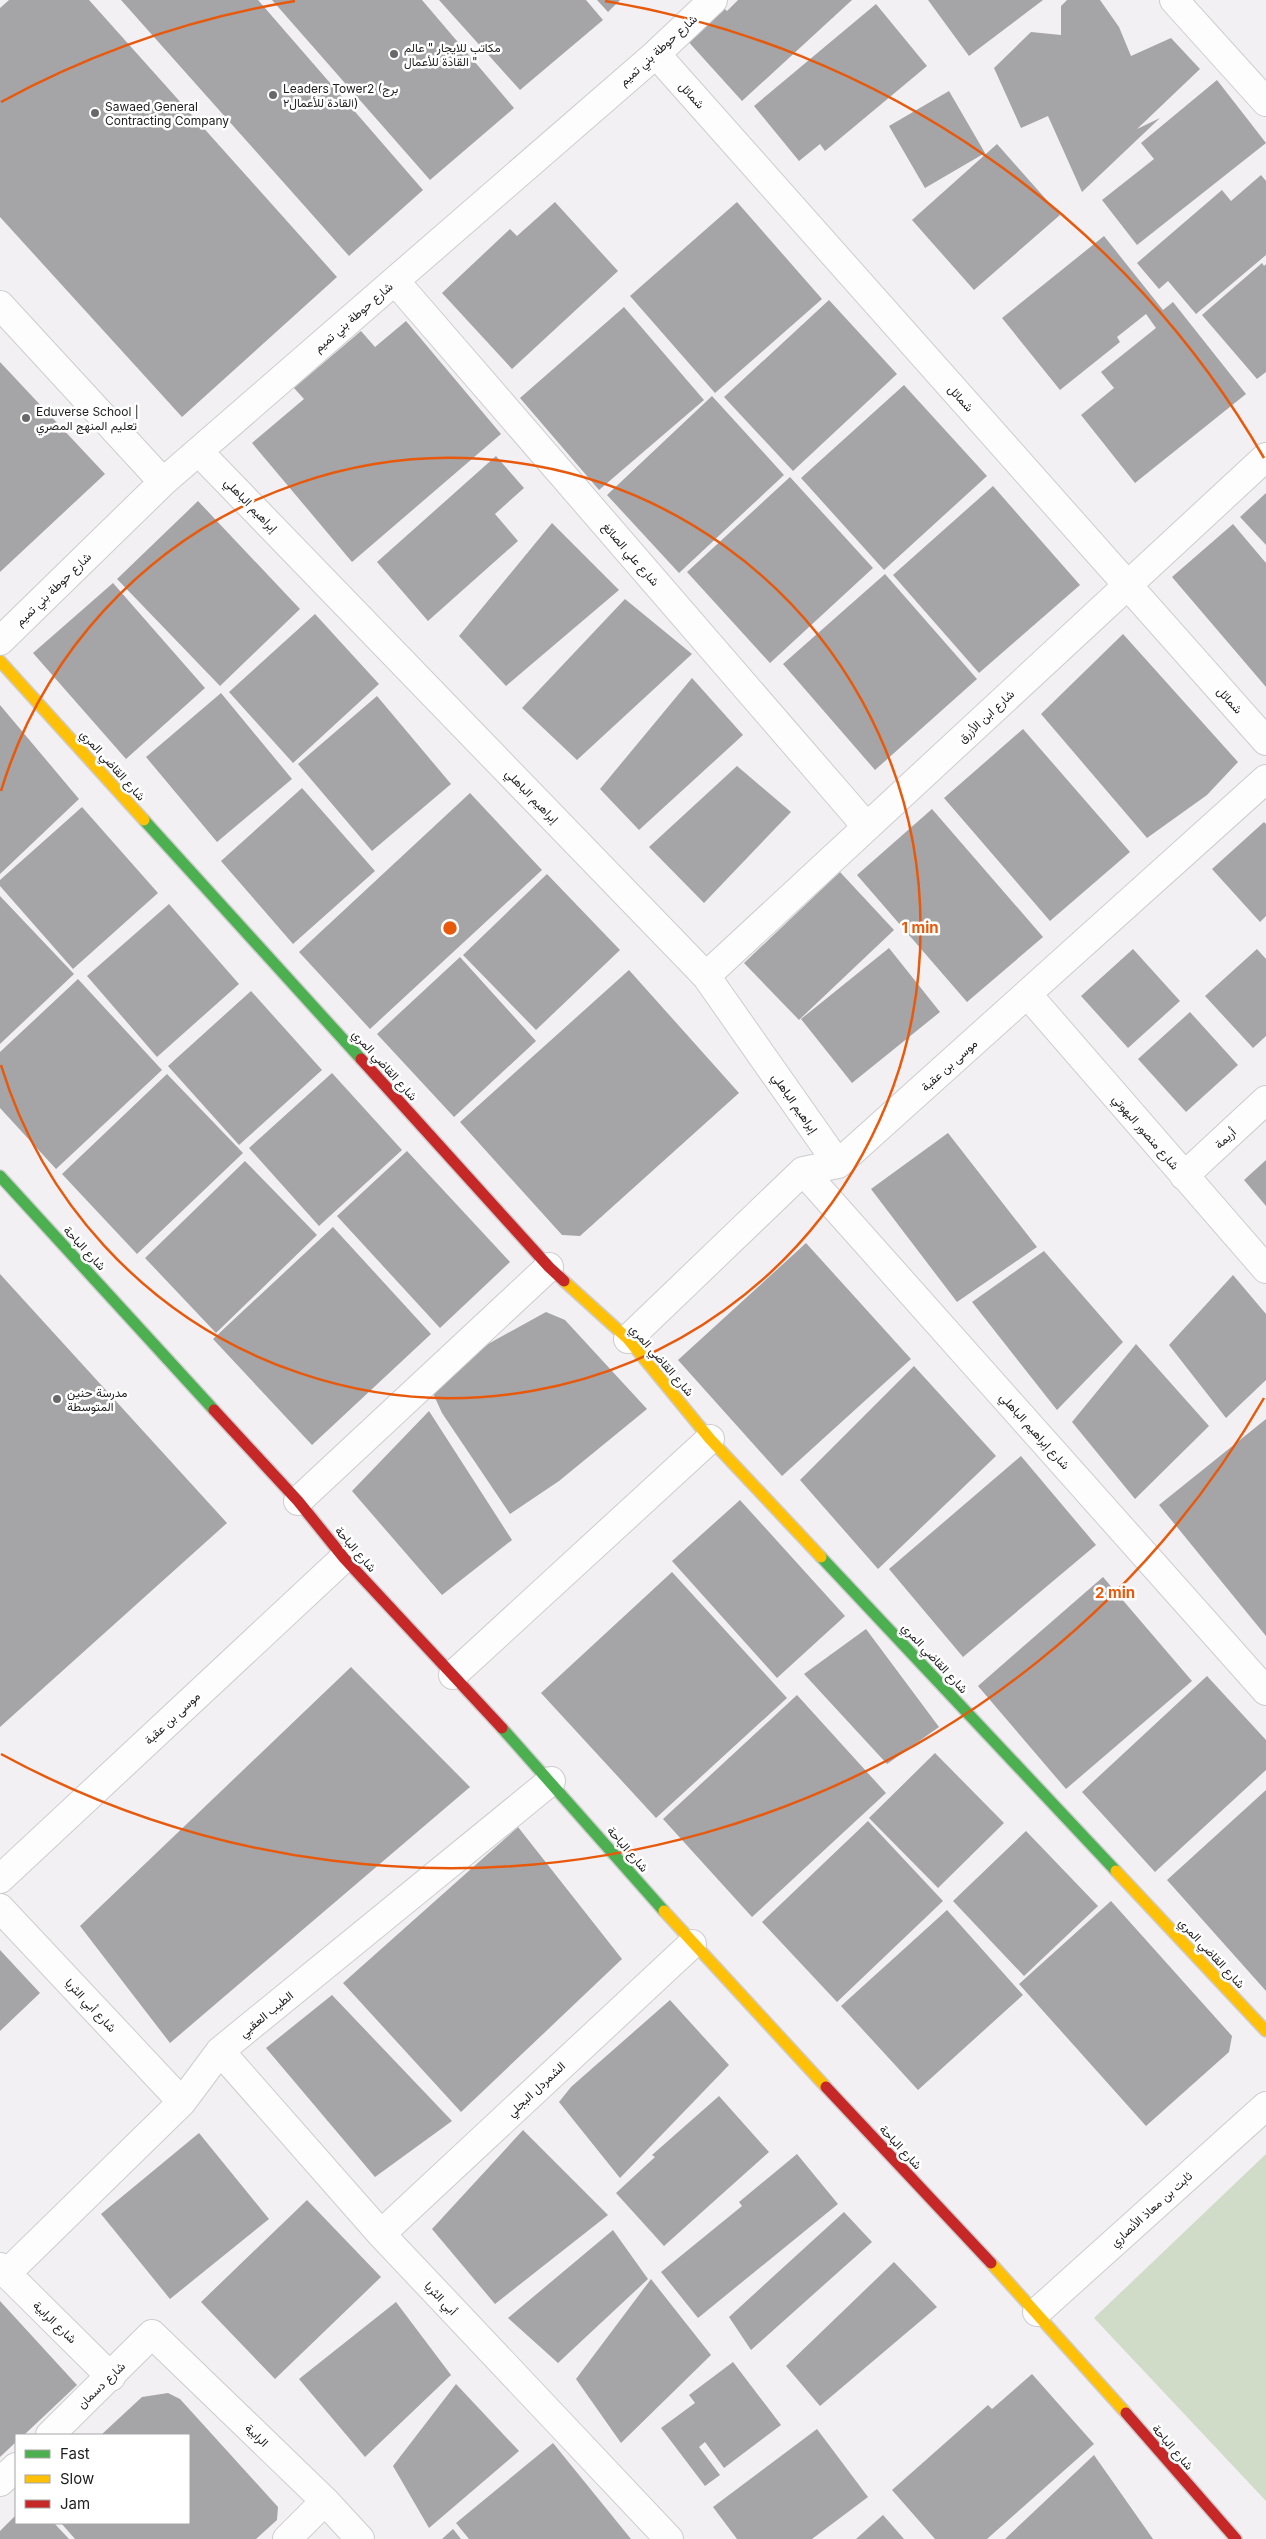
<svg xmlns="http://www.w3.org/2000/svg" width="1266" height="2539" viewBox="0 0 1266 2539" font-family="Inter,Vazirmatn,sans-serif">
  <style>
    .green { fill: #d0dcc8 }
    .building { fill: #a5a4a6 }
    .lines { fill: none; stroke-linecap: round; stroke-linejoin: round }
    .street-casing { stroke: #cdccce; stroke-width: 30 }
    .fast-casing { stroke: #cdccce; stroke-width: 14 }
    .slow-casing { stroke: #cdccce; stroke-width: 14 }
    .jam-casing { stroke: #cdccce; stroke-width: 14 }
    .street { stroke: #fdfdfd; stroke-width: 28 }
    .fast { stroke: #4caf50; stroke-width: 11 }
    .slow { stroke: #ffc107; stroke-width: 11 }
    .jam { stroke: #c62828; stroke-width: 11 }
    .ring { fill: none; stroke: #e8590c; stroke-width: 2.5 }
    .poi-dot { fill: #686769; stroke: #fff; stroke-width: 2 }
    .labels { text-anchor: middle; dominant-baseline: central; stroke-width: 5; stroke-linejoin: round; paint-order: stroke }
    .poi-label { font-size: 12px; fill: #1e1d1e; stroke: #fff; text-anchor: start }
    .street-label { font-size: 12px; fill: #1e1d1e; stroke: #fff }
    .centre { fill: #e8590c; stroke: #fff; stroke-width: 2.5 }
    .ring-label { font-size: 15px; text-anchor: middle; font-weight: bold; fill: #e8590c; stroke: #fff; stroke-width: 5; stroke-linejoin: round; paint-order: stroke }
  </style>
  <rect width="100%" height="100%" fill="#f2f0f3"/>
  <!-- green -->
  <path class="green" d="M1266 2154V2501L1094 2318Z"/>
  <!-- building -->
  <path class="building" d="M9 0H89L337 277 182 417 0 217V8Z
    M121 0H258L423 190 349 256Z
    M272 0H422L514 108 430 180Z
    M439 0H586L603 20 520 90Z
    M597 0H620L608 12Z
    M738 0H852L742 101 685 38 721 5 727 11Z
    M928 0H1043L969 56Z
    M1067 0H1100L1119 27 1131 56 1171 38 1200 69 1137 129 1160 118 1082 192 1048 116 1021 128 994 68 1031 32 1061 35V6Z
    M876 4 927 66 825 151 820 144 799 161 754 106Z
    M1217 80 1266 143 1137 245 1102 200 1154 159 1141 143Z
    M949 91 985 153 925 188 889 126Z
    M997 144 1060 215 974 290 912 220Z
    M1261 175 1266 181V255L1196 314 1168 281 1159 289 1137 263 1222 190 1231 201Z
    M555 202 618 271 512 369 442 293 510 229 517 236Z
    M737 202 822 299 715 393 630 296Z
    M1104 236 1163 310 1173 302 1246 394 1135 483 1081 415 1114 388 1101 372 1156 328 1146 314 1117 337 1120 342 1060 390 1002 318Z
    M1262 263 1264 266 1266 264V372L1257 379 1202 315Z
    M829 300 897 374 793 471 724 397Z
    M624 307 704 400 599 490 520 398Z
    M406 321 501 434 352 562 252 443 304 399 294 388 361 331 375 347Z
    M0 362 105 474 0 572Z
    M904 385 987 476 884 570 801 478Z
    M712 396 784 475 679 573 607 495Z
    M496 456 524 488 495 514 518 541 428 621 377 562Z
    M790 477 873 568 770 663 687 572Z
    M993 486 1080 585 979 673 893 575Z
    M1266 493V545L1240 517Z
    M198 501 300 609 220 686 117 579Z
    M552 523 619 590 506 686 459 636Z
    M1233 524 1266 563V687L1172 577Z
    M885 574 977 679 875 770 783 664Z
    M113 583 205 688 126 759 33 653Z
    M625 599 692 654 577 760 522 708Z
    M315 614 379 684 293 763 229 692Z
    M1123 634 1238 762 1207 795 1147 838 1041 714Z
    M692 678 743 735 639 830 600 789Z
    M221 693 292 779 217 842 146 757Z
    M377 696 451 784 372 851 298 764Z
    M0 705 79 799 0 874Z
    M1023 729 1130 852 1050 921 944 798Z
    M737 766 791 812 704 903 649 847Z
    M302 788 375 871 293 944 221 861Z
    M470 793 542 870 370 1029 299 952Z
    M82 807 158 893 73 969 0 886V880Z
    M932 809 1043 937 967 1002 857 875Z
    M1264 822 1266 824V916L1260 922 1212 869Z
    M840 872 894 930 799 1020 744 963Z
    M547 874 620 950 536 1030 463 955Z
    M0 896 74 974 0 1044Z
    M169 904 239 984 157 1057 87 976Z
    M889 948 940 1012 852 1083 801 1019Z
    M1133 949 1180 1001 1128 1048 1081 996Z
    M1257 949 1266 959V1036L1253 1048 1205 996Z
    M460 957 536 1041 454 1117 377 1034Z
    M629 970 739 1093 580 1236 562 1235 460 1122Z
    M78 979 162 1070 56 1169 0 1108V1052Z
    M251 991 322 1070 239 1145 168 1066Z
    M1190 1012 1238 1065 1186 1112 1138 1059Z
    M332 1073 402 1150 319 1226 249 1148Z
    M167 1074 243 1153 137 1254 62 1174Z
    M948 1133 1037 1247 957 1302 871 1189Z
    M407 1151 510 1262 440 1328 337 1216Z
    M1266 1160V1206L1244 1180Z
    M245 1161 317 1235 216 1333 145 1258Z
    M333 1227 431 1334 312 1445 213 1339Z
    M806 1243 911 1359 782 1476 678 1360Z
    M1044 1251 1123 1342 1057 1410 972 1302Z
    M0 1274 227 1523 0 1727Z
    M1233 1275 1266 1314V1380L1226 1418 1169 1345Z
    M546 1312 565 1320 647 1409 559 1481 510 1514 442 1413 432 1391 488 1344Z
    M1136 1344 1209 1426 1135 1499 1072 1422Z
    M914 1366 996 1456 878 1569 800 1480Z
    M429 1411 512 1540 442 1595 352 1491Z
    M1266 1419V1636L1159 1505Z
    M1021 1456 1096 1545 963 1657 889 1569Z
    M740 1500 845 1616 777 1678 672 1561Z
    M672 1572 787 1698 656 1818 541 1693Z
    M1103 1577 1192 1681 1066 1789 978 1686Z
    M866 1629 939 1727 887 1764 804 1674Z
    M351 1667 470 1787 170 2043 80 1926Z
    M1207 1676 1266 1740V1770L1155 1872 1082 1792Z
    M797 1695 886 1793 752 1917 663 1819Z
    M935 1753 1004 1823 938 1888 869 1818Z
    M1266 1790V1991L1167 1880Z
    M868 1821 943 1901 837 2002 762 1922Z
    M518 1827 622 1959 461 2112 343 1983Z
    M1026 1831 1098 1906 1024 1976 953 1901Z
    M1111 1901 1232 2036 1229 2052 1146 2126 1019 1984Z
    M947 1910 1023 1995 918 2090 841 2006Z
    M0 1950 40 1993 0 2031Z
    M332 1995 452 2121 375 2177 266 2048Z
    M670 2000 729 2065 620 2178 559 2102 571 2087Z
    M719 2096 769 2152 664 2246 616 2193 655 2157 652 2155Z
    M523 2130 608 2215 495 2304 432 2229Z
    M199 2133 269 2219 170 2299 101 2214Z
    M797 2154 838 2204 698 2318 661 2272 742 2206 739 2202Z
    M307 2200 381 2277 275 2379 201 2302Z
    M844 2212 872 2242 751 2350 729 2317Z
    M613 2230 648 2279 558 2363 508 2318Z
    M894 2262 937 2307 820 2406 786 2366Z
    M651 2279 711 2355 621 2443 576 2379Z
    M0 2301 77 2385 24 2435H16V2442L0 2457Z
    M396 2302 451 2375 365 2457 299 2379Z
    M733 2362 781 2425 724 2468 705 2442 699 2447 720 2475 705 2486 661 2428 695 2403 689 2395Z
    M1032 2374 1094 2444 987 2539H935L892 2490 988 2405 992 2409Z
    M456 2384 519 2451 429 2528 393 2466Z
    M168 2393 180 2399 278 2507 277 2520 256 2539H75L61 2523H189V2435H101L142 2397Z
    M817 2429 868 2497 812 2539H737L713 2507Z
    M553 2443 631 2539H469L456 2523Z
    M1094 2455 1153 2539H1005Z
    M16 2515V2523H54L69 2539H0V2531Z
    M883 2515 904 2539H856Z
    M453 2529 461 2539H442Z"/>
  <g class="lines">
    <!-- street casing -->
    <g class="street-casing">
      <path id="street" d="M1174 0 1266 102
        M656 54 1266 741
        M395 281 867 827
        M0 305 163 482
        M199 452 706 976 838 1164
        M0 641 163 482 656 54 713 0
        M706 976 1266 457
        M1028 995 1266 1269
        M803 1171 1266 1691
        M1184 1176 1266 1100
        M628 1339 803 1171 838 1164 1266 779
        M298 1501 549 1267
        M453 1675 710 1439
        M0 1879 344 1558
        M0 1908 182 2102
        M220 2051 381 2234 669 2539
        M381 2234 692 1944
        M0 2267 111 2377
        M6 2274 182 2102 220 2051 551 1781
        M1037 2312 1266 2106
        M50 2435 152 2334 325 2501 360 2539
        M0 2482 16 2467
        M287 2539 325 2501"/>
    </g>
    <!-- fast casing -->
    <g class="fast-casing">
      <path id="fast" d="M144 820 361 1059
        M0 1176 214 1410
        M821 1557 1116 1871
        M502 1728 664 1911"/>
    </g>
    <!-- slow casing -->
    <g class="slow-casing">
      <path id="slow" d="M0 661 144 820
        M564 1281 628 1339 710 1439 821 1557
        M1116 1871 1266 2031
        M664 1911 826 2087
        M991 2263 1126 2413"/>
    </g>
    <!-- jam casing -->
    <g class="jam-casing">
      <path id="jam" d="M361 1059 549 1267 564 1281
        M214 1410 298 1501 344 1558 502 1728
        M826 2087 991 2263
        M1126 2413 1236 2539"/>
    </g>
    <!-- street -->
    <use href="#street" class="street"/>
    <!-- fast -->
    <use href="#fast" class="fast"/>
    <!-- slow -->
    <use href="#slow" class="slow"/>
    <!-- jam -->
    <use href="#jam" class="jam"/>
  </g>
  <!-- distance rings -->
  <g class="ring">
    <path d="M1 791A470 470 0 1 1 1 1065"/>
    <path d="M1264 1398A940 940 0 0 1 1 1754M1 102A940 940 0 0 1 295 1M605 1A940 940 0 0 1 1264 458"/>
  </g>
  <!-- markers -->
  <g class="poi-dot">
    <circle cx="394" cy="54" r="5"/>
    <circle cx="273" cy="95" r="5"/>
    <circle cx="95" cy="113" r="5"/>
    <circle cx="26" cy="418" r="5"/>
    <circle cx="57" cy="1399" r="5"/>
  </g>
  <g class="labels">
    <!-- poi labels -->
    <g class="poi-label">
      <text x="404" y="47">مكاتب للايجار " عالم<tspan x="404" dy="14">القادة للأعمال "</tspan></text>
      <text x="283" y="88">Leaders Tower2 (برج<tspan x="283" dy="14">القادة للأعمال٢)</tspan></text>
      <text x="105" y="106">Sawaed General<tspan x="105" dy="14">Contracting Company</tspan></text>
      <text x="36" y="411">Eduverse School |<tspan x="36" dy="14">تعليم المنهج المصري</tspan></text>
      <text x="67" y="1392">مدرسة حنين<tspan x="67" dy="14">المتوسطة</tspan></text>
    </g>
    <!-- street labels -->
    <g class="street-label">
      <text transform="translate(658 50) rotate(-42)">شارع حوطة بني تميم</text>
      <text transform="translate(692 95) rotate(48)">شمائل</text>
      <text transform="translate(353 317) rotate(-41)">شارع حوطة بني تميم</text>
      <text transform="translate(961 398) rotate(48)">شمائل</text>
      <text transform="translate(251 505) rotate(46)">إبراهيم الباهلي</text>
      <text transform="translate(631 554) rotate(49)">شارع علي الصائغ</text>
      <text transform="translate(53 589) rotate(-44)">شارع حوطة بني تميم</text>
      <text transform="translate(1230 700) rotate(48)">شمائل</text>
      <text transform="translate(986 716) rotate(-43)">شارع ابن الأزرق</text>
      <text transform="translate(113 765) rotate(48)">شارع القاضي المري</text>
      <text transform="translate(532 796) rotate(46)">إبراهيم الباهلي</text>
      <text transform="translate(385 1065) rotate(48)">شارع القاضي المري</text>
      <text transform="translate(949 1065) rotate(-42)">موسى بن عقبة</text>
      <text transform="translate(795 1103) rotate(55)">إبراهيم الباهلي</text>
      <text transform="translate(1146 1132) rotate(49)">شارع منصور البهوتي</text>
      <text transform="translate(1225 1138) rotate(-43)">أريمة</text>
      <text transform="translate(85 1248) rotate(47)">شارع الباحة</text>
      <text transform="translate(662 1360) rotate(49)">شارع القاضي المري</text>
      <text transform="translate(1035 1431) rotate(48)">شارع إبراهيم الباهلي</text>
      <text transform="translate(356 1549) rotate(49)">شارع الباحة</text>
      <text transform="translate(935 1658) rotate(47)">شارع القاضي المري</text>
      <text transform="translate(172 1718) rotate(-43)">موسى بن عقبة</text>
      <text transform="translate(628 1849) rotate(49)">شارع الباحة</text>
      <text transform="translate(1212 1953) rotate(47)">شارع القاضي المري</text>
      <text transform="translate(91 2005) rotate(47)">شارع أبي الثريا</text>
      <text transform="translate(266 2014) rotate(-39)">الطيب العقبي</text>
      <text transform="translate(536 2089) rotate(-43)">الشمردل البجلي</text>
      <text transform="translate(901 2147) rotate(47)">شارع الباحة</text>
      <text transform="translate(1151 2209) rotate(-42)">ثابت بن معاذ الأنصاري</text>
      <text transform="translate(441 2298) rotate(47)">أبي الثريا</text>
      <text transform="translate(55 2322) rotate(44)">شارع الرابية</text>
      <text transform="translate(101 2385) rotate(-44)">شارع دسمان</text>
      <text transform="translate(257 2435) rotate(44)">الرابية</text>
      <text transform="translate(1173 2447) rotate(49)">شارع الباحة</text>
    </g>
  </g>
  <circle cx="450" cy="928" r="8" class="centre"/>
  <g class="ring-label">
    <text x="920" y="933">1 min</text>
    <text x="1115" y="1598">2 min</text>
  </g>
  <!-- legend -->
  <rect x="15" y="2434" width="175" height="90" fill="#ffffff" stroke="#a5a5a5"/>
  <rect x="25" y="2450" width="25" height="8" fill="#4caf50" stroke="#a5a5a5"/>
  <text x="60" y="2459" font-size="15" fill="#1e1d1e">Fast</text>
  <rect x="25" y="2475" width="25" height="8" fill="#ffc107" stroke="#a5a5a5"/>
  <text x="60" y="2484" font-size="15" fill="#1e1d1e">Slow</text>
  <rect x="25" y="2500" width="25" height="8" fill="#c62828" stroke="#a5a5a5"/>
  <text x="60" y="2509" font-size="15" fill="#1e1d1e">Jam</text>
</svg>
